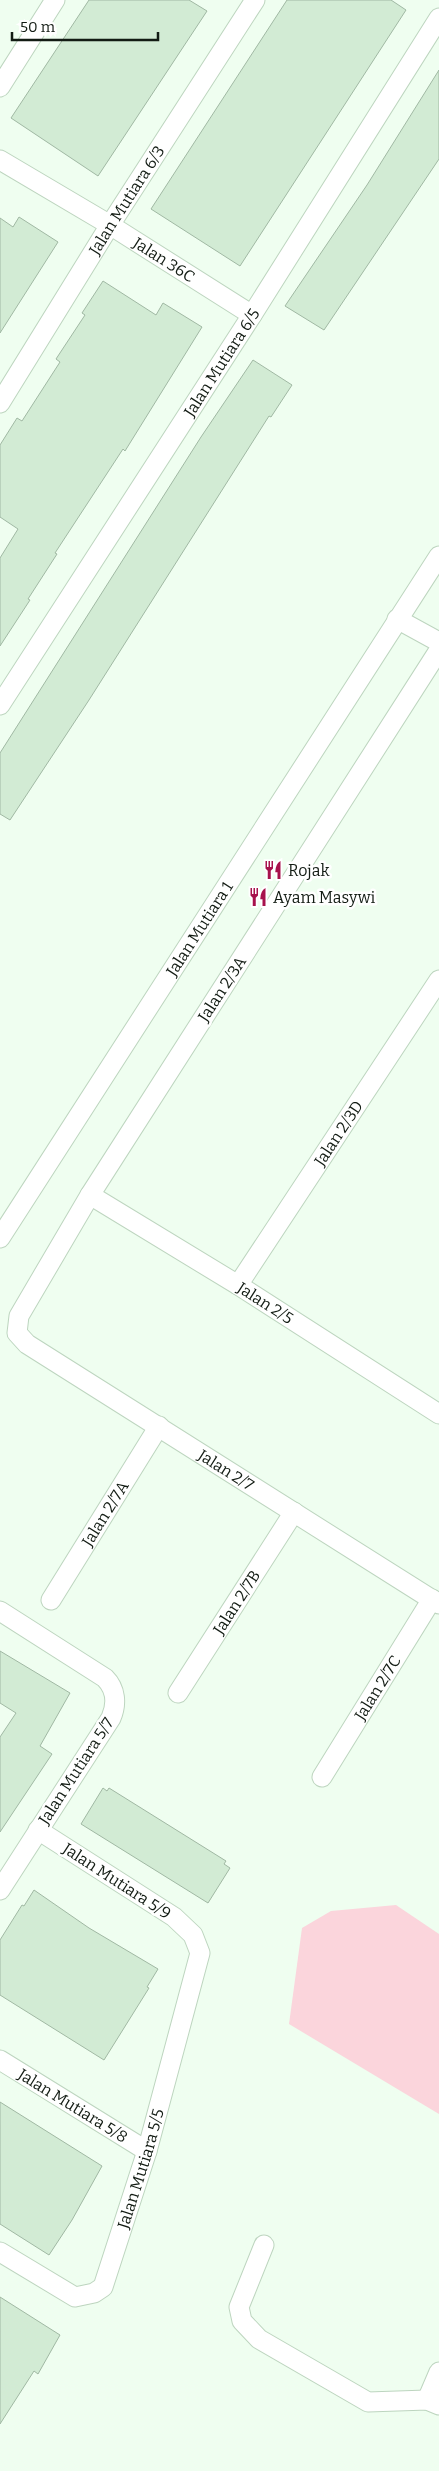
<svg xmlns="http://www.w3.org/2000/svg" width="439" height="2471" viewBox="0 0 439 2471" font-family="Bitter,serif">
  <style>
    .green { fill: #fbd5dc }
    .building { fill: #d2ebd4; stroke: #a0b8a3 }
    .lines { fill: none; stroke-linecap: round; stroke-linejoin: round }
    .minor-casing { stroke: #bdd5bf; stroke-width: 21 }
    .minor { stroke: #fff; stroke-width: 19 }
    .labels { text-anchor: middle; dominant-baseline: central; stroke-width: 5; stroke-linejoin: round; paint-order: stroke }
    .street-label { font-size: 16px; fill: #121b13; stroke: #fff }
    .poi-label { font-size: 16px; fill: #121b13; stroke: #fff; text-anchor: start }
  </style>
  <rect width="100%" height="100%" fill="#effef0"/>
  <!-- green -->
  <path class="green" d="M396 1905 439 1934V2114L289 2024 302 1928 331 1911Z"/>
  <!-- building -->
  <path class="building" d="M89 0H189L207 11 98 176 11 118Z
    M287 0H391L406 10 240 266 151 209Z
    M439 70V159L324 330 285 306 367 185Z
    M19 217 58 242 0 333V218L13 227Z
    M103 281 156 315 163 303 202 327 125 451 123 449 55 553 57 554 28 599 30 600 0 646V558L18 529 0 517V445L17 418 22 421 60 362 56 359 85 315 82 313Z
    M253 360 292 385 271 417 269 416 89 700 10 820 0 814V753L201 437Z
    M0 1651 70 1693 40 1746 52 1754 0 1832V1737L16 1713 0 1703Z
    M103 1788 107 1791 109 1788 226 1861 224 1864 230 1868 208 1903 81 1824Z
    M34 1890 89 1928 158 1969 147 1987 149 1988 104 2060 0 1995V1940L22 1905 24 1906Z
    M0 2102 102 2166 72 2220 49 2255 0 2224Z
    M0 2297 60 2335 38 2374 34 2371 0 2424Z"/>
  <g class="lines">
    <!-- minor casing -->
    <g class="minor-casing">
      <g id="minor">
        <path d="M0 87 55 0"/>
        <path id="s1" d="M0 160 110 225 252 315"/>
        <path id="s2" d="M0 403 110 225 255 0"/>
        <path d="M397 619 439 642"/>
        <path id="s3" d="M439 650 90 1195 19 1316 17 1333 27 1344 439 1604"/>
        <path id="s4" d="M0 705 252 315 439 18"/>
        <path id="s5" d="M90 1195 238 1285 439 1414"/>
        <path id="s6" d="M0 1238 439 556"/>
        <path id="s7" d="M238 1285 439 980"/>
        <path id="s8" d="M51 1600 159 1426"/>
        <path d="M0 1611 105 1678C116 1689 117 1704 111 1718L0 1890"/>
        <path id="s9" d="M178 1693 294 1512"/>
        <path id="s10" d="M322 1777 432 1599"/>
        <path id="s11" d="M0 2060 147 2151"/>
        <path d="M264 2245 239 2307 242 2321 259 2339 368 2402 427 2400 439 2405"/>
        <path id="s12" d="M0 2252 75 2297 94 2293 103 2287 147 2151 200 1953 193 1935 174 1917 38 1830"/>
        <path d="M427 2400 439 2372"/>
      </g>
    </g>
    <!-- minor -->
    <use href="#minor" class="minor"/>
  </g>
  <!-- icons -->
  <defs>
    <g id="restaurant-bare" transform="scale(1.5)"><path d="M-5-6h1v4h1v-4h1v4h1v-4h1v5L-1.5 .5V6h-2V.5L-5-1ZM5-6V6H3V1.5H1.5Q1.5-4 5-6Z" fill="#a7124c" stroke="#fff" stroke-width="2.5" paint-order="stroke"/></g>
  </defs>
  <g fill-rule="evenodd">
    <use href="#restaurant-bare" x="273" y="870"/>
    <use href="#restaurant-bare" x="258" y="897"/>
  </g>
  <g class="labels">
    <!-- street labels -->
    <g class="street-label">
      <text stroke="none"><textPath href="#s2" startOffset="239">Jalan Mutiara 6/3</textPath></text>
      <text stroke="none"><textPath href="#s1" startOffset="192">Jalan 36C</textPath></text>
      <text stroke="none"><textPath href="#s4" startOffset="408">Jalan Mutiara 6/5</textPath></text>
      <text stroke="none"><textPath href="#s6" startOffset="368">Jalan Mutiara 1</textPath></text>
      <text transform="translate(222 989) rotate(-57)">Jalan 2/3A</text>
      <text stroke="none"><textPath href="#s7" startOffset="182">Jalan 2/3D</textPath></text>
      <text stroke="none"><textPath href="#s5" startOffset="206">Jalan 2/5</textPath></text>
      <text stroke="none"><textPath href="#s3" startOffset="1055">Jalan 2/7</textPath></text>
      <text stroke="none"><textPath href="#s8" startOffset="102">Jalan 2/7A</textPath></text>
      <text stroke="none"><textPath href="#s9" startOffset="108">Jalan 2/7B</textPath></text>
      <text stroke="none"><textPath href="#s10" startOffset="105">Jalan 2/7C</textPath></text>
      <text transform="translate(76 1771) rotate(-57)">Jalan Mutiara 5/7</text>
      <text transform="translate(117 1881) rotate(33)">Jalan Mutiara 5/9</text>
      <text stroke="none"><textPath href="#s11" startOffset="86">Jalan Mutiara 5/8</textPath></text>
      <text stroke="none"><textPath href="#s12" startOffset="242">Jalan Mutiara 5/5</textPath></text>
    </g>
    <!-- poi labels -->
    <g class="poi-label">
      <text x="288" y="870">Rojak</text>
      <text x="273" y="897">Ayam Masywi</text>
    </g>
  </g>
  <!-- scale -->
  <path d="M12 32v8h146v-8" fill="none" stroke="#121b13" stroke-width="2.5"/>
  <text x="20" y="32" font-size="15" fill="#121b13" stroke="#ffffff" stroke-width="4" paint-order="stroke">50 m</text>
</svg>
